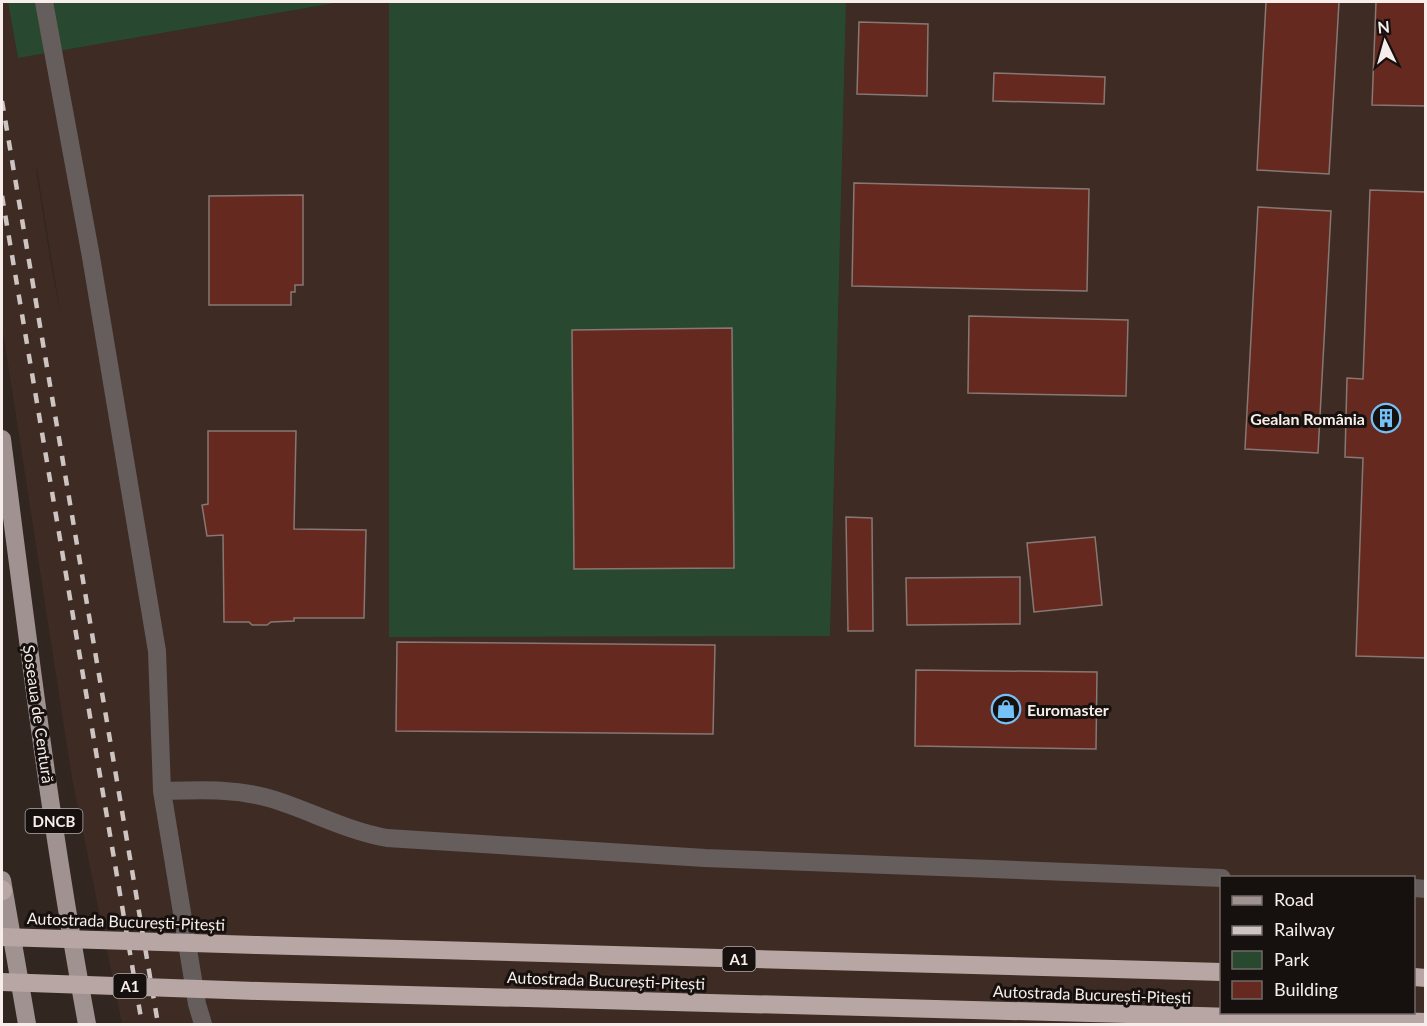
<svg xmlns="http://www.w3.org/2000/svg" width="1427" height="1026" viewBox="0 0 1427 1026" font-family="Lato,sans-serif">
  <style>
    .built { fill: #3e2b24; fill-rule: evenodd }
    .green { fill: #28492f }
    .building { fill: #66291f; stroke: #877874; stroke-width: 1.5 }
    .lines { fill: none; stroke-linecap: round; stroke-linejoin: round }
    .street { stroke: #655e5d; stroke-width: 18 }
    .primary { stroke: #a09290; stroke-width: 18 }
    .highway { stroke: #b7a6a4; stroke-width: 18 }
    .rail { stroke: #cec4c1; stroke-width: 4.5; stroke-dasharray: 10 10; stroke-linecap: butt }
    .highway-bridge { stroke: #b7a6a4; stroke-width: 18 }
    .labels { text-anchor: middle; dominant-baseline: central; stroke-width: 6; stroke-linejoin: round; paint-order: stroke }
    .shield { fill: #16110e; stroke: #b4aca9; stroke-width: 1.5 }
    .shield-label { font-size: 15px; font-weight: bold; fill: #f7eeeb }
    .poi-label { font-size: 16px; font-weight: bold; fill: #f7eeeb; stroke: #16110e; text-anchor: end }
    .street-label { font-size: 16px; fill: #f7eeeb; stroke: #16110e }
  </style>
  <rect width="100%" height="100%" fill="#322621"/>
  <!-- built -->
  <path class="built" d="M2 2H8L18 58 341 2H389V637L830 636 846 2H1425V1024H122L72 778 2 325ZM36 169H37L61 317 50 259ZM1222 878H1414V1012H1222Z"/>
  <!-- green -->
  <path class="green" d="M8 2H341L18 58Z
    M389 2H846L830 636 389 637Z"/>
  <!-- building -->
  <path class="building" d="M1266 2H1339L1329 174 1257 170Z
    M1376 2H1426V106L1372 105Z
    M859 22 928 24 927 96 857 94Z
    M994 73 1105 77 1104 104 993 101Z
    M854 183 1089 189 1087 291 852 286Z
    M1370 190 1426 192V658L1356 656 1363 458 1345 457 1347 378 1363 379Z
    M303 195V285H295V292H291V305H209V196Z
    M1258 207 1331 211 1318 453 1245 449Z
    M969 316 1128 320 1126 396 968 393Z
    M732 328 734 568 574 569 572 330Z
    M208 431H296L294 529 366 530 364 618H294V621L271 622 267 625H252L249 622H224L223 535 207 536 202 505 208 504Z
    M846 517 872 518 873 631H848Z
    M1095 537 1102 605 1034 612 1027 543Z
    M1020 577V624L907 625 906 578Z
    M397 642 715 645 713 734 396 731Z
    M916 670 1097 672 1096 749 915 746Z"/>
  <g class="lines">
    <!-- street -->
    <path class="street" d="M44 2 91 257 157 651 162 791 197 1004 203 1024
      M162 791C199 790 236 788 272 799 311 811 347 831 387 838L705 858 1222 878
      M1414 888 1426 889"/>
    <!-- primary -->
    <path class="primary" d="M2 439C27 634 51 831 87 1024
      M2 880 27 1024"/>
    <!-- highway -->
    <path class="highway" d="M2 889 3 891
      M257 945 1222 972
      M1414 977 1426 978
      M259 991 1426 1022"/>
    <!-- rail -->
    <path class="rail" d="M2 101 158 1024
      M2 196 142 1024"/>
    <!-- highway-bridge -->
    <path class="highway-bridge" d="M2 937 257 945
      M2 982 259 991"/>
  </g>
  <!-- icons -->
  <defs>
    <g id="building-ring" transform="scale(1.5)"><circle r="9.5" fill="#16110e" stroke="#75c0f6" stroke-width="1.5"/><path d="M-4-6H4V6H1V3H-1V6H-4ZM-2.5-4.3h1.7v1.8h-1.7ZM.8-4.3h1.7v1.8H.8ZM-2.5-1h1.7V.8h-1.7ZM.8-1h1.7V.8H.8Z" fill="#75c0f6"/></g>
    <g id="shop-ring" transform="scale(1.5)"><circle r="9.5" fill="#16110e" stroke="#75c0f6" stroke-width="1.5"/><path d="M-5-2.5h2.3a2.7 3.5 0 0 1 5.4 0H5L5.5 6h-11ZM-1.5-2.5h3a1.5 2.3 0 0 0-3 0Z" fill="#75c0f6"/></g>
  </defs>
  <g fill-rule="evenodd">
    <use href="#building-ring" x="1386" y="418"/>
    <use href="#shop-ring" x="1006" y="709"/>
  </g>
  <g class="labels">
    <!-- shield labels -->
    <g class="shield">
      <rect x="25.5" y="809" width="57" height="24" rx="4.5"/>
      <rect x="722.5" y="947" width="33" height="24" rx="4.5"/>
      <rect x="113.5" y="974" width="33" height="24" rx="4.5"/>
    </g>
    <g class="shield-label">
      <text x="54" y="821">DNCB</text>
      <text x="739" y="959">A1</text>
      <text x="130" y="986">A1</text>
    </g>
    <!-- poi labels -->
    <g class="poi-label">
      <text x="1365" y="418">Gealan România</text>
      <text x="1027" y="709" text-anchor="start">Euromaster</text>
    </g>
    <!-- street labels -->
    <g class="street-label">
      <text transform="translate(39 714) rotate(82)">Șoseaua de Centură</text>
      <text transform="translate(126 921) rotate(2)">Autostrada București-Pitești</text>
      <text transform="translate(606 980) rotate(2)">Autostrada București-Pitești</text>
      <text transform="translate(1092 994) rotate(2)">Autostrada București-Pitești</text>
    </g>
  </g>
  <!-- border -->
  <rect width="1427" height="1026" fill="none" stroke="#f7eeeb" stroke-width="6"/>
  <!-- legend -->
  <rect x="1220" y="876" width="195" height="138" fill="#16110e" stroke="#706966" stroke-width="1.5"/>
  <rect x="1232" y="896" width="30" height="9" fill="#a09290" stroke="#706966" stroke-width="1.5"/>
  <text x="1274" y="906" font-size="18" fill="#f7eeeb">Road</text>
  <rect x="1232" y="926" width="30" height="9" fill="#cec4c1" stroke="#706966" stroke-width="1.5"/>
  <text x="1274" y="936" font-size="18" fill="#f7eeeb">Railway</text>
  <rect x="1232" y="951" width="30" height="18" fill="#28492f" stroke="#706966" stroke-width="1.5"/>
  <text x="1274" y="966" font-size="18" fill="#f7eeeb">Park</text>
  <rect x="1232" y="981" width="30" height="18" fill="#66291f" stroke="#706966" stroke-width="1.5"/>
  <text x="1274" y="996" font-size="18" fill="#f7eeeb">Building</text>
  <!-- north arrow -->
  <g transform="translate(1385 42) rotate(355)" stroke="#16110e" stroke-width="4.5" paint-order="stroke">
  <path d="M0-4.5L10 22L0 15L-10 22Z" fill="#f7eeeb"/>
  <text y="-9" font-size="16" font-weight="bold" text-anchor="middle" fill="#f7eeeb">N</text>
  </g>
</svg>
